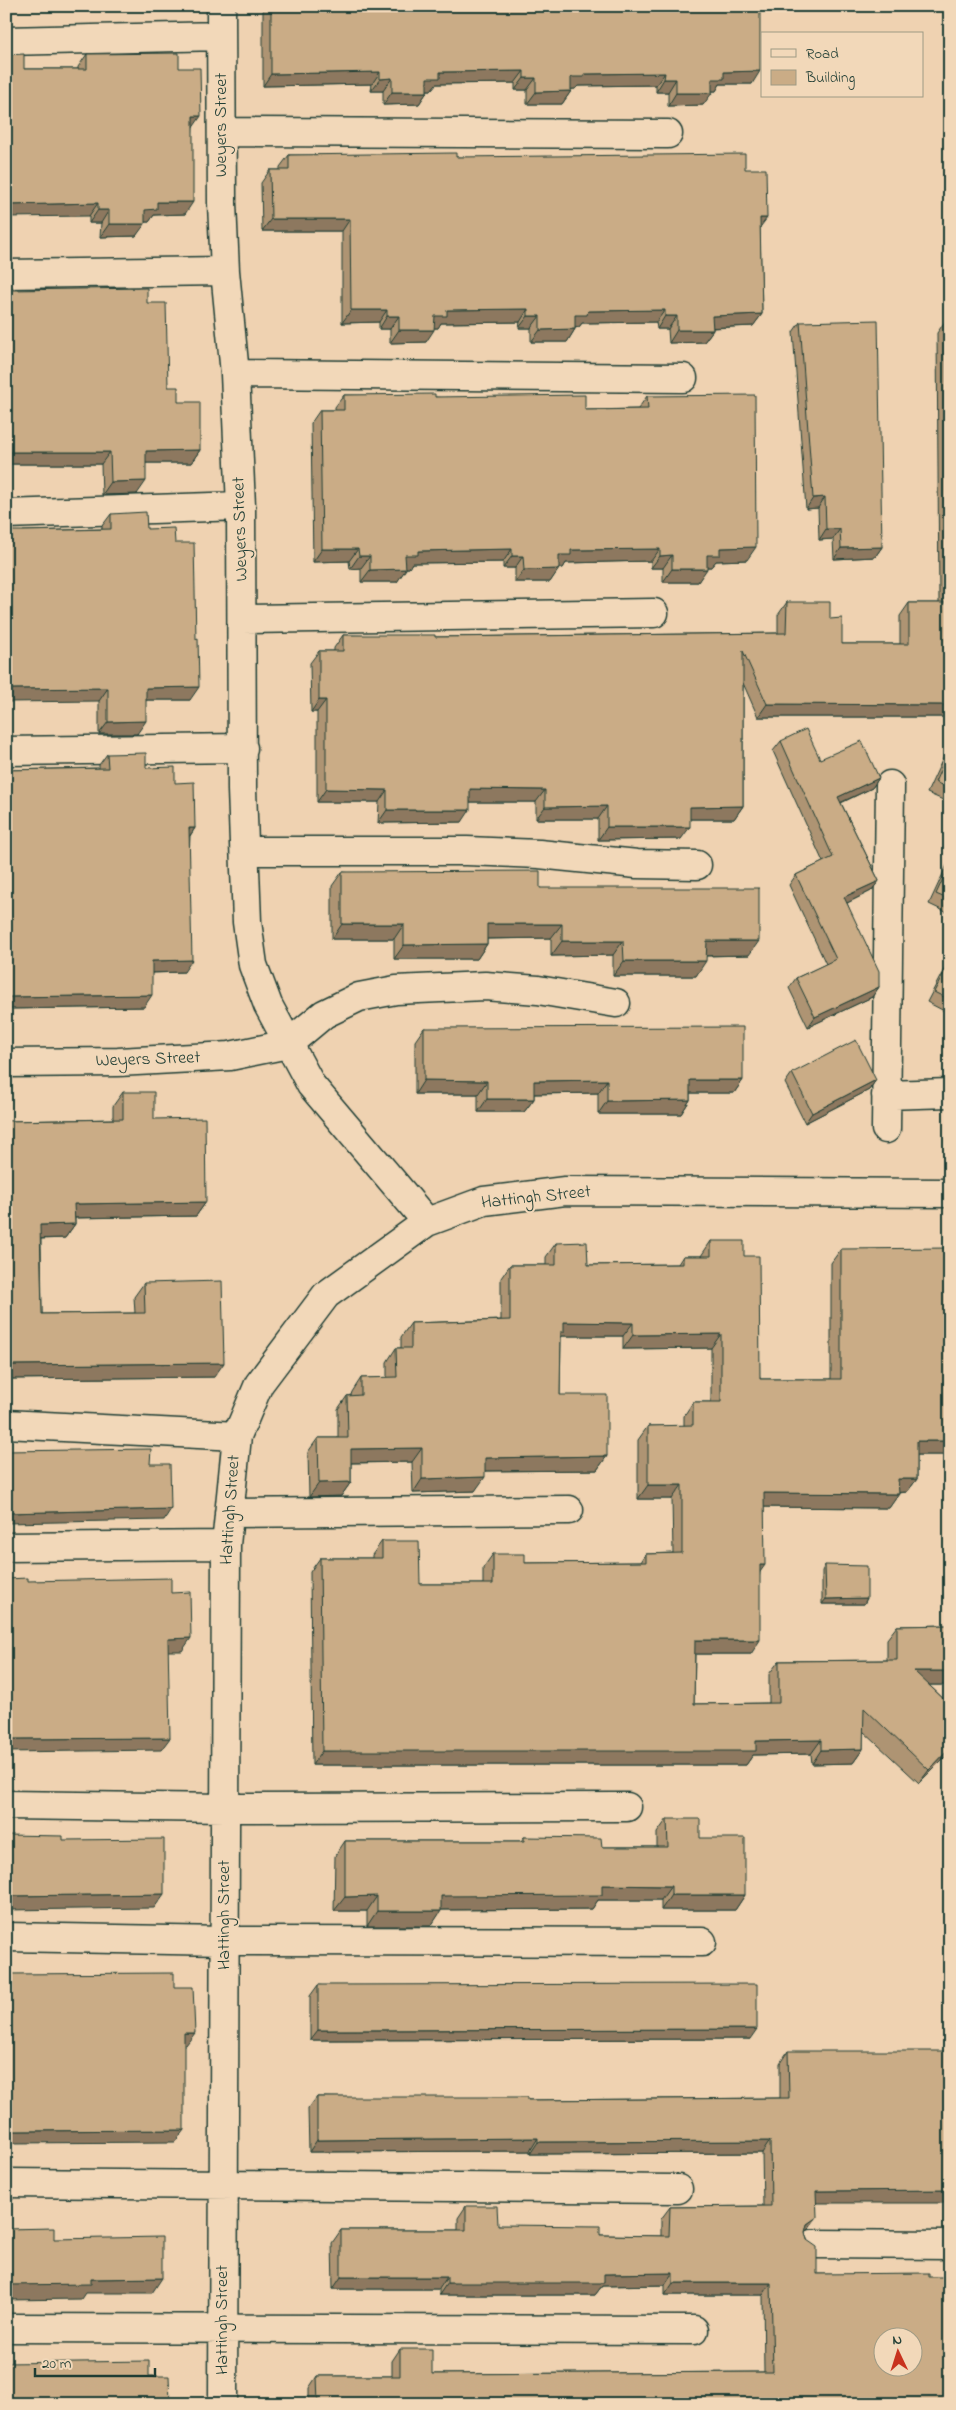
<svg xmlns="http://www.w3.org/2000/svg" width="956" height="2410" viewBox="0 0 956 2410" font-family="'Indie Flower',sans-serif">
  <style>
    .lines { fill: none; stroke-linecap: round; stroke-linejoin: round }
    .minor-casing { stroke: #1f3d34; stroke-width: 31 }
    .minor { stroke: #f2d8b9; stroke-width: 28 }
    .wall { fill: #ae9473; stroke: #1f3d34 }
    .shaded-wall { fill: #8d785e; stroke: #1f3d34 }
    .building { fill: #caac86; stroke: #1f3d34; fill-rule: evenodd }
    .labels { text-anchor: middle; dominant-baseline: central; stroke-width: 4; stroke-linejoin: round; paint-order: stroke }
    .street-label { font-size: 18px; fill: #1f3d34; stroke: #f2d8b9 }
  </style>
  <rect width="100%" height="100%" fill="#efd2b1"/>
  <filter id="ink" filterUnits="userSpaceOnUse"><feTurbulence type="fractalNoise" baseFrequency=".02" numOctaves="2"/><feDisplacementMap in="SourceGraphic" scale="10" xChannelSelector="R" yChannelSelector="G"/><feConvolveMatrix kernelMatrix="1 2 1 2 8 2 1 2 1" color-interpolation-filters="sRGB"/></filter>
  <g filter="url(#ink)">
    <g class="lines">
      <!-- minor casing -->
      <g class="minor-casing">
        <path id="minor" d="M221 6 222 203 225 271 235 374 241 506 242 790 247 922 253 965 268 1005 311 1085 427 1222
          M6 41 221 36
          M223 132 668 134
          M6 274 225 271
          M235 374 683 378
          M6 514 241 506
          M243 619 654 613
          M6 751 243 748
          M245 851H467L539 854 637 864 697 865
          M6 1063 118 1062 230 1056 288 1044 324 1014 359 997 396 990 485 986 538 990 616 1003
          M886 1095 950 1093
          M886 1129 890 785
          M6 1424 237 1436
          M229 1513 569 1510
          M6 1547 226 1545
          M6 1805 225 1808 627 1807
          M6 1937 225 1941 702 1942
          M6 2183 678 2189
          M812 2244 950 2245
          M6 2328 694 2330
          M223 2404 226 1545 237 1436 259 1384 326 1295 427 1222 484 1201 565 1191 950 1193"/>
      </g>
      <!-- minor -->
      <use href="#minor" class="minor"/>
    </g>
    <!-- wall -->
    <path class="wall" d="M263 6H760L752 84H720L716 91H712L703 105 668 106V92H656V85L578 86 575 89H571V91L562 104H527V90H515V83L436 84 431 90H427V92L419 104 383 105V91H371L372 84 263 86Z
      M87 54 179 68 193 127 185 214 154 215 149 222H145L136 236 100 237 101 223H89V216L24 69H78V67Z
      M289 155 456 157 745 169 760 227 762 314 753 326 713 328V330L704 342 669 343 668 329H657L656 322 582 323 579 327 575 328V329L567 342H531V328H519L520 322 441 323 438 328H434L426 342 390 343V329H379V322L342 323V231H262L261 183 270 170H280V167Z
      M6 288 10 290 147 303 168 387 178 402 200 450 191 463H146L137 494 102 495 101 464H6Z
      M946 320 950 717H758L743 683V806L734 819H690L681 839 598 840V819H536V802H470L462 822 378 823 379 802H317V712H311L310 663 319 651H334V648L343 635 435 637 778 633V615L787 602 830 619 842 644H900V616L909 603H939L937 333Z
      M800 322 882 547 875 557 834 559 833 539 819 540 818 508 806 509 793 332Z
      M344 395 435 397 585 410 638 409 647 396 747 560 716 561 711 567H707L698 582H663V568H651V561L566 563 563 568H559L550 582H515V568H503V562L412 563 409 568H406L397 582H361V568L350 569 349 561 313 562 311 423 320 410H335V407Z
      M111 514 147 529 175 543 190 700H146L137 734H99V701L23 531 102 529V526Z
      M781 741 820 759 879 778 872 788 841 803 879 881 871 891 847 903 879 987 872 997 808 1027 789 988 796 978 826 964 789 885 796 875 823 862 773 751Z
      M950 747V803L927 793 945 754Z
      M107 754 146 768 175 783 195 828 190 836 184 972 152 973 144 1007 6 1009V770L99 768V765Z
      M950 860V914L929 904 947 865Z
      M342 872 540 888 749 955 706 956 696 976H613V955L551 956V938L487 939V944L477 959H394V939H332V886Z
      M950 958V1014L927 1002Z
      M424 1028 743 1080 734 1093H690V1100L681 1114H598V1093L534 1094V1099L524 1112H478V1094H415V1041Z
      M792 1073 876 1080 869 1090 805 1123 785 1083Z
      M123 1092 154 1119 206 1202 196 1216 75 1218V1224L65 1238 41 1239 42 1314 135 1313 134 1297 144 1283 214 1377 6 1379V1121L113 1119V1106Z
      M711 1241 744 1256 760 1379H831V1263L841 1249 947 1455H917V1479L907 1492 899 1493 889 1508 764 1507 760 1572 751 1654H695L694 1704 769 1703V1674L779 1661 887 1660V1639L897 1626 950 1625V1685H929L950 1705V1752L919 1783 863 1731V1749L853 1763 812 1764 811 1754 753 1755 746 1765H312L310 1572 320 1558H372V1555L382 1541 420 1584H483V1568L493 1554 525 1563 641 1562 646 1554 673 1553 672 1499H638V1440L648 1426H684V1416L693 1402H711V1348L623 1349V1336H562L561 1337 560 1395 607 1456 597 1470 485 1471 475 1491 413 1493 412 1462 351 1463V1482L341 1496 309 1497 308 1452 318 1438H338V1409L347 1396 351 1395 352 1392 361 1378H387V1362L396 1348H401V1337L411 1323 501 1320V1278L510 1265H546V1257L556 1243 588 1265 678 1264 683 1256H701Z
      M825 1565 867 1598 864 1604H822V1571Z
      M667 1819 700 1838 745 1895 735 1910H661V1900H598L592 1909 441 1910 431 1926H367V1911H334L335 1856 345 1841H521L524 1837 602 1847H657V1833Z
      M318 1985 750 2039 310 2040V1996Z
      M788 2051 816 2203 808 2229 805 2232 817 2274 929 2277 950 2404H309V2388L317 2376H392V2361L400 2349 432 2374 764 2372 763 2295H665V2285L602 2286 595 2295H439V2289H333L332 2243 341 2230H458V2218L466 2206 498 2225 600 2235 661 2236V2219L670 2207 763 2206 762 2153 530 2154V2151L309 2152 308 2109 317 2097 528 2100 780 2098V2063Z"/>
    <!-- shaded-wall -->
    <path class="shaded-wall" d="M524 71 515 83 436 84 431 90H419L427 78 440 72Z
      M760 71 752 84H720L716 91H703L712 79 724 72Z
      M380 72 372 84 263 86 271 74Z
      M665 73 656 85 578 86 575 89 563 90 571 77 584 74Z
      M392 78 383 91H371L380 79Z
      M524 78H536L527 90H515Z
      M664 79H676L668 92H656Z
      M571 91 562 104H527L536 92Z
      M392 92H427L419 104 383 105Z
      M676 93H712L703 105 668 106Z
      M193 116H201L192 129Z
      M157 202H193L185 214 154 215 149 222H136L145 210Z
      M98 203 89 216 6 217V205Z
      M98 210H109L101 223H89Z
      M760 218H767L758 230Z
      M271 219H350L342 231H262Z
      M109 224H145L136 236 100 237Z
      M528 309 520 322 441 323 438 328H426L435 316 447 310Z
      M351 310H387L379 322 342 323Z
      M665 310 656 322 582 323 579 327 566 328 575 315 588 311Z
      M762 314 753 326 704 328 712 316Z
      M387 316H399L390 329H379Z
      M528 316H540L531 328H519Z
      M665 316H677L668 329H657Z
      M575 329 567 342H531L540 330Z
      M399 330H434L426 342 390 343Z
      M677 330H713L704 342 669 343Z
      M200 450 191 463H137L146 451Z
      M6 452H110L101 464H6Z
      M146 481 137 494 102 495 111 482Z
      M825 497 818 508 806 509 813 498Z
      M826 529H840L833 539 819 540Z
      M756 547 747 560 716 561 711 567H699L707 555 720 548Z
      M882 547 875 557 834 559 841 548Z
      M322 549H358L349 561 313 562Z
      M512 549 503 562 412 563 409 568H396L405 555 418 551Z
      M660 549 651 561 566 563 563 568H550L559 555 571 550Z
      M672 555 663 568H651L660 556Z
      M359 556H370L361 568 350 569Z
      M512 556H523L515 568H503Z
      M406 569 397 582H361L370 570Z
      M559 569 550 582H515L524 570Z
      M672 569H707L698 582H663Z
      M199 687 190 700H137L146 688Z
      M108 688 99 701 6 702V689Z
      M319 700H326L317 712H311Z
      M767 704 950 705V717H758Z
      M146 721 137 734H99L108 722Z
      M879 778 872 788 831 807 838 797Z
      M326 789 387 790 379 802H317Z
      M470 789 545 790 536 802H461Z
      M607 806 598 819H536L545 807Z
      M743 806 734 819H681L690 807Z
      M387 810H470L462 822 378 823Z
      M607 827H690L681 839 598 840Z
      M189 828H195L187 840Z
      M879 881 871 891 837 908 844 897Z
      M342 924H404L394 939H332Z
      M487 924H562L551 938 476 939Z
      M562 941H623L613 955 551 956Z
      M707 941H759L749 955 696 956Z
      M487 944 477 959H394L404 945Z
      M192 960 184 972 143 973 152 961Z
      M624 961H706L696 976H613Z
      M879 987 872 997 808 1027 815 1017Z
      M152 995 144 1007 6 1009V997Z
      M424 1080 487 1081 478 1094H415Z
      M607 1080 598 1093 525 1094 534 1081Z
      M690 1080H743L734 1093H681Z
      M876 1080 869 1090 805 1123 812 1113Z
      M487 1099H534L524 1112H478Z
      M690 1100 681 1114H598L607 1101Z
      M206 1202 196 1216 65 1218 74 1204Z
      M75 1224 65 1238 31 1239 40 1225Z
      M564 1322 633 1323 623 1336H562L555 1346Z
      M721 1334 711 1348 623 1349 633 1335Z
      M224 1363 214 1377 6 1379V1365Z
      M917 1441H950V1451L947 1455H907Z
      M422 1448 412 1462 341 1463 351 1449Z
      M607 1456 597 1470 475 1471 485 1458Z
      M485 1477 475 1491 413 1493 422 1479Z
      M898 1479H917L907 1492 889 1493Z
      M351 1482 341 1496 309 1497 319 1483Z
      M648 1485H682L672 1499H638Z
      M764 1493 899 1494 889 1508 754 1507Z
      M171 1509 164 1520 6 1523V1513Z
      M760 1565H765L755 1579Z
      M867 1598 864 1604H822L826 1599Z
      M191 1638 182 1651H160L168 1639Z
      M695 1640H760L751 1654H685Z
      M914 1671H950V1685H904Z
      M170 1738 161 1750 6 1752V1739Z
      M821 1740 811 1754 753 1755 746 1765H312L322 1751 756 1741Z
      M950 1748V1752L919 1783 929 1770Z
      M863 1749 853 1763 812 1764 821 1750Z
      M602 1885 671 1886 661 1900H598L592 1909 430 1910 441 1896Z
      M164 1894 154 1908 6 1910V1896Z
      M671 1895H745L735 1910H661Z
      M377 1896 367 1911H334L345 1897Z
      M377 1911H441L431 1926H367Z
      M757 2029 750 2039 310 2040 318 2030Z
      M184 2033H195L186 2045H175Z
      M184 2130 175 2142 6 2143V2131Z
      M538 2138 530 2151 309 2152 317 2140Z
      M770 2141 762 2153 530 2154 538 2142Z
      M950 2190V2203H808L816 2191Z
      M817 2217 808 2229 799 2236 807 2224Z
      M673 2273 665 2285 602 2286 595 2295H439L447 2283 604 2274Z
      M341 2277H447L439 2289H333Z
      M162 2278 152 2293H85L81 2299 6 2300V2285L91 2279Z
      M673 2283H771L763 2295H665Z"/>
    <!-- building -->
    <path class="building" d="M271 6H760V71L724 72V79H712V93H676V79H664L665 73 584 74V77H571V91L536 92V78H524V71L440 72V78H427V92H392V78L380 79V72L271 74Z
      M179 53V68H200L201 116H193V202H157V209L145 210V224H109V210H98V203L6 205 7 212H6V55L24 54V69H87V54Z
      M456 153V157L745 154V169H766L767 218H760L762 314 712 316 713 330H677V316H665V310L588 311 587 315H575V329L540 330V316H528V309L447 310V316H435L434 330H399V316H387V310H351L350 219H271L270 170H289V155Z
      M6 288H10V290L147 288V303H166L168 387H178V402H200V450L146 451V481L111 482 110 452H6Z
      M878 320 882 547 841 548 840 529H826L825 497 813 498 800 322Z
      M946 320H950V705L767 704 743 651V806L690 807V827H607V806L545 807V790L470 789V810H387V790L326 789V700H319V651H343V635H435V637L786 633 787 602H830V619L842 618V644H909V603H948Z
      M435 394V397L585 395V410L648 409 647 396 755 395 756 547 720 548V555H707V569H672V555L660 556V549L571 550V555H559V569L524 570 523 556H512V549L418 551V555H405L406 569 370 570V556H359L358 549H322L320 410H344V395Z
      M146 512 147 529 174 528 175 543H194L196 639 198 638 199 687 146 688V721L108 722V688L6 689V531H23L111 529V514Z
      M806 729 820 759 862 741 879 778 838 797 879 881 844 897 879 971V987L815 1017 796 978 836 959 796 875 833 857 781 741Z
      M950 749V789L935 782Z
      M146 753V768L175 767V783L194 782 195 828H189L192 960 152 961V995L6 997V770L108 768 107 754Z
      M950 864V900L936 894Z
      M540 871V888H759V941H707L706 961H624L623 941H562V924H487V944L404 945V924H342V872Z
      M950 962V1000L934 992Z
      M743 1027V1080H690V1100L607 1101V1080L534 1081V1099H487V1081L424 1080V1028Z
      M856 1040 876 1080 812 1113 792 1073Z
      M123 1092H154V1119L205 1118 206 1202 74 1204 75 1224 40 1225 42 1314 145 1313 144 1283 222 1281 224 1363 6 1365V1121L123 1119Z
      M711 1241H744V1256H759L760 1379H841V1249L950 1248V1441H917V1479H898L899 1494 764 1493 765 1565H760V1640H695L694 1704 779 1703V1661L897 1660V1626L950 1625V1671H914L950 1705V1748L929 1770 864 1708 863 1749 821 1750V1740L756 1741V1751H322L320 1558H382V1541H419L420 1584H493V1554H525V1563L646 1562V1554L682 1553V1485H648V1426L693 1425V1402H721V1334L633 1335V1323L564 1322V1332H561L560 1395H607V1456L485 1458V1477L422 1479V1448L351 1449V1482L319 1483 318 1438H348L347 1396 361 1395V1378L397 1377 396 1348H411V1323L510 1320V1265H556V1243L587 1242 588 1265 683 1264V1256H711Z
      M151 1449 150 1464H170L171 1509 6 1513V1451Z
      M825 1565 867 1566V1598L826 1599Z
      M28 1578V1581L171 1578V1593L190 1592 191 1638 168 1639 170 1738 6 1739V1579Z
      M667 1819H700V1838H745V1895H671V1886L602 1885V1895L441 1896V1911H377V1896L345 1897V1841H524V1837L601 1838 602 1847H668Z
      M6 1835 63 1836V1840L164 1839V1894L6 1896Z
      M174 1973V1987H193L195 2033H184V2130L6 2131V1974Z
      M757 1984V2029L318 2030V1985Z
      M788 2051H950V2190L816 2191 817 2217 807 2224 805 2232 807 2240 817 2247V2274L929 2273V2277H950V2404H318L317 2376H400V2349H432V2374L773 2372 771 2283H673V2273L604 2274V2283H447V2277H341V2230H466V2206H497L498 2225 600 2226V2235L669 2236 670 2207 771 2206 770 2141 538 2142V2138L317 2140V2097H528V2100L789 2098ZM884 2338H914V2368H884Z
      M54 2228V2239L162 2237V2278L91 2279V2284L6 2285V2229Z
      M149 2361V2376H169L170 2404H6V2363Z"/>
  </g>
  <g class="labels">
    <!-- street labels -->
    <g class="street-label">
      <text transform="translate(222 125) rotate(-90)">Weyers Street</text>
      <text transform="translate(241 529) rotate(-92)">Weyers Street</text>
      <text transform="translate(148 1060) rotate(-2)">Weyers Street</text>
      <text transform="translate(536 1198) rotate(-6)">Hattingh Street</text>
      <text transform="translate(231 1510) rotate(-86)">Hattingh Street</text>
      <text transform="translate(225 1915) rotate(-90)">Hattingh Street</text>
      <text transform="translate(223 2320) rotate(-90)">Hattingh Street</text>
    </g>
  </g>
  <!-- margin -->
  <rect width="956" height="2410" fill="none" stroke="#f2d8b9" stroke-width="25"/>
  <rect x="12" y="12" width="931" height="2385" fill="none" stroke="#1f3d34" stroke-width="2" filter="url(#ink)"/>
  <!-- legend -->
  <rect x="761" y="32" width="162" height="65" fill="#f2d8b9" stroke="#9e9a84"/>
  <rect x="771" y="49" width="25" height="8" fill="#f2d8b9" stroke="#9e9a84"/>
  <text x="806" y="58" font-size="15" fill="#1f3d34">Road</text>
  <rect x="771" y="70" width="25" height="15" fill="#caac86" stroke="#9e9a84"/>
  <text x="806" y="82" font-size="15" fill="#1f3d34">Building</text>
  <!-- north arrow -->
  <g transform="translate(898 2352) rotate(356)"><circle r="24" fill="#f2d8b9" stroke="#9e9a84"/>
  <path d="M0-4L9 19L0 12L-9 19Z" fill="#c8321e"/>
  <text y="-8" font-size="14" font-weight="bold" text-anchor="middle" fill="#1f3d34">N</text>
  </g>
  <!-- scale -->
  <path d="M35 2368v8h120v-8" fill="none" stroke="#1f3d34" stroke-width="2.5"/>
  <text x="42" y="2368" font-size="15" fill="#1f3d34" stroke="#f2d8b9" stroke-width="4" paint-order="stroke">20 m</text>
</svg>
